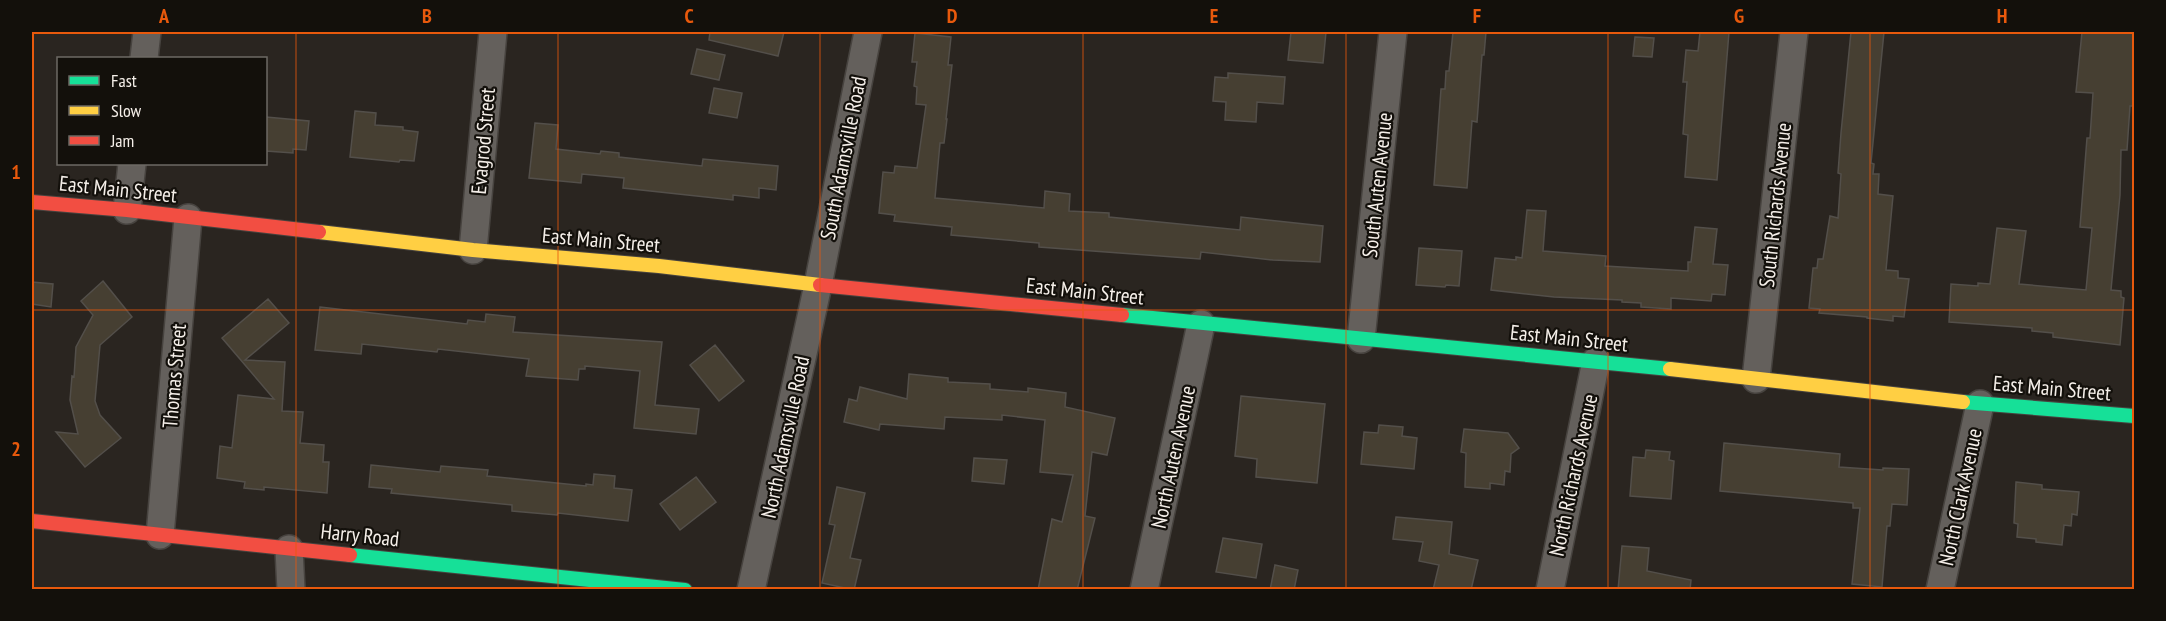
<svg xmlns="http://www.w3.org/2000/svg" width="2166" height="621" viewBox="0 0 2166 621" font-family="'PT Sans Narrow',sans-serif">
  <style>
    .building { fill: #463f32; stroke: #534f4a; stroke-width: 1.5 }
    .lines { fill: none; stroke-linecap: round; stroke-linejoin: round }
    .street-casing { stroke: #47433f; stroke-width: 30 }
    .fast-casing { stroke: #47433f; stroke-width: 16 }
    .slow-casing { stroke: #47433f; stroke-width: 16 }
    .jam-casing { stroke: #47433f; stroke-width: 16 }
    .street { stroke: #64605c; stroke-width: 27 }
    .fast { stroke: #16e098; stroke-width: 14 }
    .slow { stroke: #ffcf43; stroke-width: 14 }
    .jam { stroke: #f24e42; stroke-width: 14 }
    .grid { fill: none; stroke: #e8590c; stroke-width: 1.5; stroke-opacity: 0.55 }
    .labels { text-anchor: middle; dominant-baseline: central; stroke-width: 4.5; stroke-linejoin: round; paint-order: stroke }
    .street-label { font-size: 21px; fill: #f5efe9; stroke: #13100b }
    .neatline { fill: none; stroke: #e8590c; stroke-width: 2 }
    .grid-label { font-size: 20px; text-anchor: middle; font-weight: bold; fill: #e8590c }
  </style>
  <rect width="100%" height="100%" fill="#2a2520"/>
  <!-- building -->
  <path class="building" d="M710 32H784L778 56 709 40Z
    M1291 32H1326L1323 63 1288 60Z
    M1453 32H1486L1484 55H1482L1477 122 1472 121 1467 188 1434 185 1441 89H1445L1446 71H1449Z
    M1700 32H1729L1717 180 1685 177 1688 135 1683 134 1687 82H1683L1686 50 1698 51Z
    M1851 32H1884L1871 163 1874 164 1873 174H1879L1878 194 1893 196 1886 270 1898 271V278L1909 279 1904 317 1893 316V321L1867 318V317L1819 313 1820 309 1809 308 1813 268H1817L1818 259H1823L1830 216 1838 218 1841 174 1838 173 1841 133Z
    M2082 32H2134L2133 106H2130L2127 150H2121L2120 195 2111 290 2121 291V297L2124 298 2120 345 2053 337V333L2032 331V328L1949 322 1951 284 1978 286V283L1990 284 1997 228 2026 231 2019 284 2086 290 2092 228 2080 227 2087 138H2090L2093 93 2076 92Z
    M915 33 951 37 948 65H952L946 119H947L944 143H940L935 198 1044 208 1045 191 1070 194 1069 211 1109 213V217L1240 230 1241 217 1323 226 1320 262 1273 260 1201 252 1200 259 1039 247V243L951 235 952 227 894 221 895 215 879 213 883 172 894 173 895 166 917 168 926 105 916 104 917 87 914 86 917 62H912Z
    M1635 37 1654 38 1652 57 1633 56Z
    M697 49 725 55 719 80 691 74Z
    M1228 73 1285 77 1283 104 1257 102 1256 122 1225 120 1226 102 1213 101 1215 77 1228 78Z
    M714 88 742 93 737 118 709 113Z
    M355 111 376 113 375 125 403 127V130L418 132 414 161 400 160 399 162 350 157Z
    M266 117 309 121 306 150 293 149V153L266 151Z
    M535 123 558 125 556 149 600 154 601 151 619 153V157L702 166 703 159 778 166 776 190 759 188V198L733 195V200L623 188 624 178 582 174 581 183 529 178Z
    M1527 210 1546 211 1543 251 1606 256 1605 266 1688 271V262H1691L1695 227 1717 229 1713 264 1728 265 1725 295 1712 294 1711 301 1671 298V309L1641 307V303L1622 302V300L1554 297 1491 290 1495 258 1516 260V257L1522 258Z
    M1419 248 1462 251 1459 286 1446 285 1445 287 1416 285Z
    M103 281 132 317 100 345 95 401 100 415 121 438 85 467 56 432 78 434 70 400 72 376 74 377 76 347 93 315 81 301Z
    M32 282 53 284 51 307 32 304Z
    M268 299 289 323 245 360 285 362 282 411 303 412 300 443 324 445 323 462H329L327 493 264 487V490L244 488 245 482 217 478 220 446 232 448 238 395 274 399 222 338Z
    M320 307 467 324 468 320 485 322 486 314 515 317 513 332 662 342 655 405 699 409 696 434 634 428 640 371 585 366V369H579L578 380 526 376 529 359 438 349 437 352 362 344 361 354 315 350Z
    M715 345 744 381 719 401 690 365Z
    M909 374 948 378V382L990 384V389L1028 392V388L1066 393 1065 407 1115 418 1107 455 1092 452 1085 516 1095 518 1077 590H1038L1052 519 1062 522 1073 475 1040 472 1045 420 1002 415V420L945 417 944 429 880 424 879 430 844 422 849 399 857 401 860 387 907 399Z
    M1241 396 1325 404 1317 483 1256 477 1257 459 1235 456Z
    M1379 425 1403 427 1402 436 1417 438 1414 469 1361 464 1364 432 1378 433Z
    M1464 429 1508 433 1519 448 1511 454 1510 472 1505 471 1504 485 1490 483V489L1465 487 1466 453 1461 452Z
    M1724 443 1840 454 1839 467 1883 470V468L1909 469 1907 505 1892 504 1890 526H1887L1882 587 1852 584 1860 508H1853V503L1720 491Z
    M1646 450 1670 452 1669 460 1674 461 1671 499 1630 496 1633 457 1645 458Z
    M974 458 1007 460 1004 484 972 481Z
    M371 465 440 472 441 466 488 470 487 476 586 486V484L593 485 594 474 615 476 614 488 632 490 628 521 558 513 557 515 512 511V505L391 493 392 489 369 487Z
    M696 477 716 502 680 530 660 504Z
    M2016 482 2042 485V489L2079 492 2077 515 2072 514 2071 526 2064 525 2062 545 2036 542V539L2017 537 2018 524 2014 523Z
    M837 487 865 493 850 558 861 560 854 590 822 583 835 525 829 524Z
    M1396 517 1452 522 1449 554 1478 560 1471 590H1433L1439 565 1419 561 1423 542 1393 539Z
    M1223 538 1262 544 1256 578 1216 572Z
    M1622 546 1649 548 1647 571 1691 580 1690 590H1618Z
    M1275 565 1298 570 1294 590H1270Z"/>
  <g class="lines">
    <!-- street casing -->
    <g class="street-casing">
      <path id="street" d="M144 58 147 32
        M127 210 132 164
        M473 250 493 32
        M1361 339 1393 32
        M1756 379 1794 32
        M160 535 188 218
        M289 549 291 590
        M751 590 818 285 868 32
        M1144 590 1201 324
        M1550 590 1596 361
        M1940 590 1980 404"/>
    </g>
    <!-- fast casing -->
    <g class="fast-casing">
      <path id="fast" d="M1122 315 1670 369
        M1963 402 2134 416
        M350 555 685 590"/>
    </g>
    <!-- slow casing -->
    <g class="slow-casing">
      <path id="slow" d="M319 232 473 250 659 266 820 285
        M1670 369 1963 402"/>
    </g>
    <!-- jam casing -->
    <g class="jam-casing">
      <path id="jam" d="M32 202 127 210 319 232
        M820 285 1122 315
        M32 521 350 555"/>
    </g>
    <!-- street -->
    <use href="#street" class="street"/>
    <!-- fast -->
    <use href="#fast" class="fast"/>
    <!-- slow -->
    <use href="#slow" class="slow"/>
    <!-- jam -->
    <use href="#jam" class="jam"/>
  </g>
  <!-- grid -->
  <path class="grid" d="M296 32V590M558 32V590M820 32V590M1083 32V590M1346 32V590M1608 32V590M1870 32V590M32 310H2134"/>
  <g class="labels">
    <!-- street labels -->
    <g class="street-label">
      <text transform="translate(483 141) rotate(-85)">Evagrod Street</text>
      <text transform="translate(843 158) rotate(-79)">South Adamsville Road</text>
      <text transform="translate(1377 185) rotate(-84)">South Auten Avenue</text>
      <text transform="translate(118 189) rotate(6)">East Main Street</text>
      <text transform="translate(1775 205) rotate(-84)">South Richards Avenue</text>
      <text transform="translate(601 240) rotate(5)">East Main Street</text>
      <text transform="translate(1085 291) rotate(6)">East Main Street</text>
      <text transform="translate(1569 338) rotate(6)">East Main Street</text>
      <text transform="translate(174 376) rotate(-85)">Thomas Street</text>
      <text transform="translate(2052 388) rotate(5)">East Main Street</text>
      <text transform="translate(785 437) rotate(-78)">North Adamsville Road</text>
      <text transform="translate(1173 457) rotate(-78)">North Auten Avenue</text>
      <text transform="translate(1573 475) rotate(-78)">North Richards Avenue</text>
      <text transform="translate(1960 497) rotate(-78)">North Clark Avenue</text>
      <text transform="translate(360 535) rotate(6)">Harry Road</text>
    </g>
  </g>
  <!-- border -->
  <rect width="2166" height="621" fill="none" stroke="#13100b" stroke-width="66"/>
  <!-- legend -->
  <rect x="57" y="57" width="210" height="108" fill="#13100b" stroke="#6d6964" stroke-width="1.5"/>
  <rect x="69" y="76" width="30" height="9" fill="#16e098" stroke="#6d6964" stroke-width="1.5"/>
  <text x="111" y="87" font-size="18" fill="#f5efe9">Fast</text>
  <rect x="69" y="106" width="30" height="9" fill="#ffcf43" stroke="#6d6964" stroke-width="1.5"/>
  <text x="111" y="117" font-size="18" fill="#f5efe9">Slow</text>
  <rect x="69" y="136" width="30" height="9" fill="#f24e42" stroke="#6d6964" stroke-width="1.5"/>
  <text x="111" y="147" font-size="18" fill="#f5efe9">Jam</text>
  <rect x="33" y="33" width="2100" height="555" class="neatline"/>
  <g class="grid-label">
    <text x="164" y="23">A</text>
    <text x="427" y="23">B</text>
    <text x="689" y="23">C</text>
    <text x="952" y="23">D</text>
    <text x="1214" y="23">E</text>
    <text x="1477" y="23">F</text>
    <text x="1739" y="23">G</text>
    <text x="2002" y="23">H</text>
    <text x="16" y="179">1</text>
    <text x="16" y="456">2</text>
  </g>
</svg>
